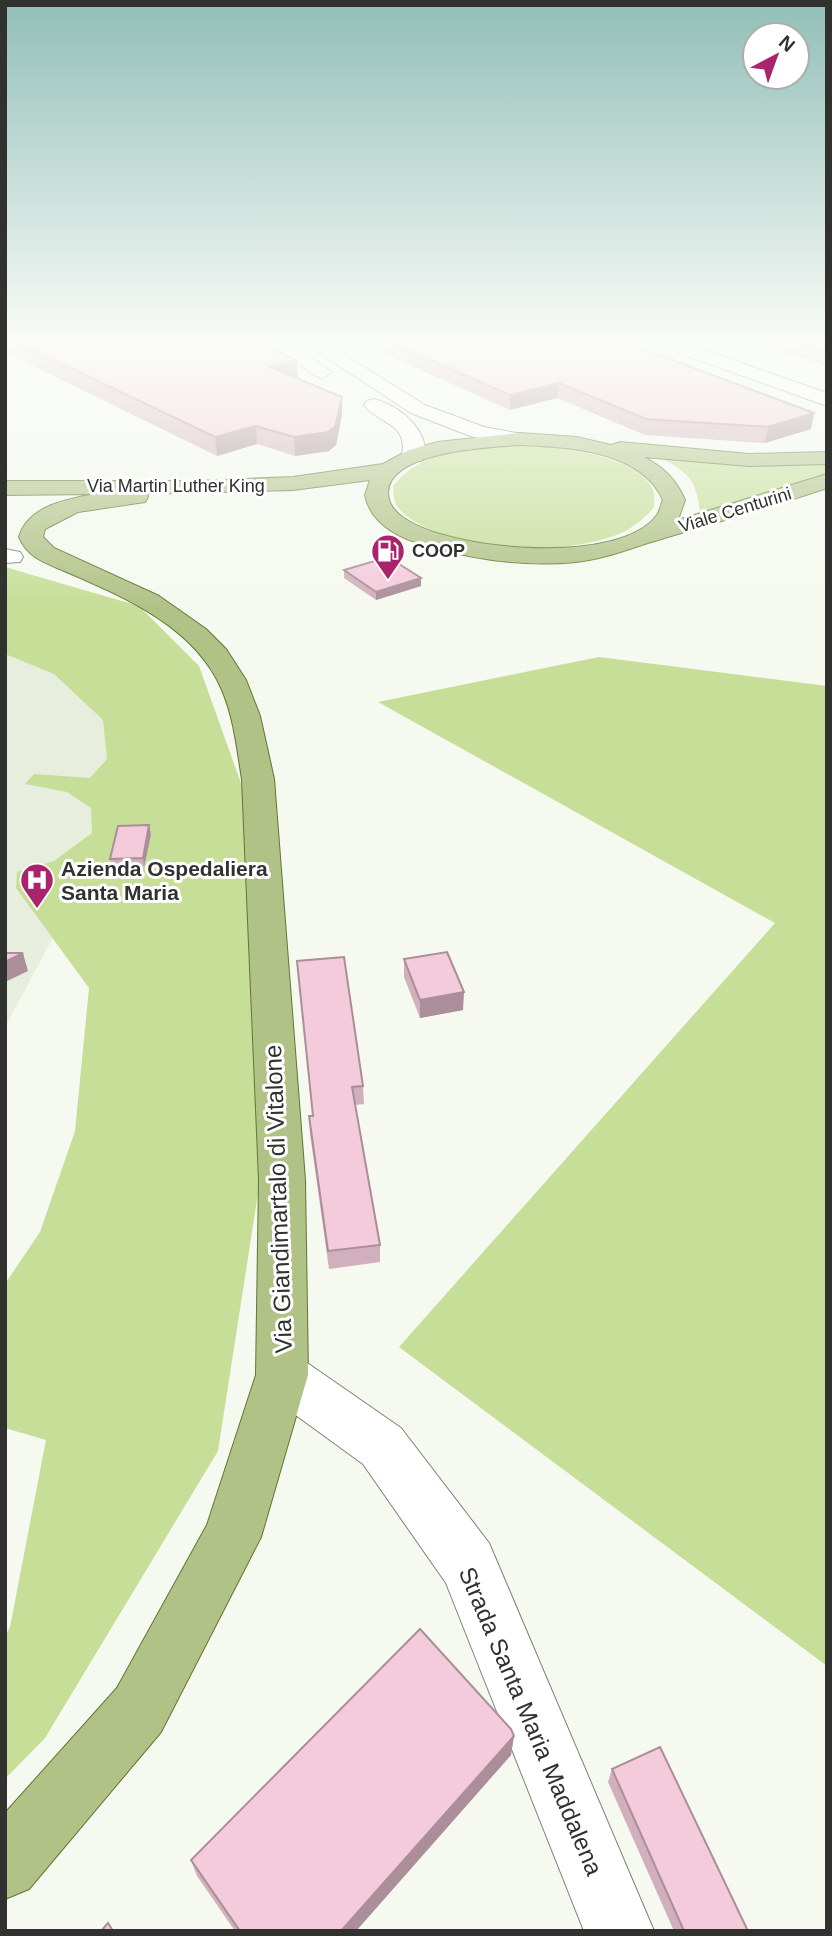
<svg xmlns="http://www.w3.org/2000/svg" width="832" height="1936" viewBox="0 0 832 1936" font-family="Arial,sans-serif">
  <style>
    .built { fill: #e8eedd }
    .green { fill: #c6de98 }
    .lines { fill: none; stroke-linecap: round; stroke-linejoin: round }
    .minor-casing { stroke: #7e8178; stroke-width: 2 }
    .major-casing { stroke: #627633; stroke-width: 2 }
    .minor { fill: #fff; fill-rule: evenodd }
    .major { fill: #b1c286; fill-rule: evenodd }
    .wall { fill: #d2afbc }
    .shaded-wall { fill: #ab8e99 }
    .building { fill: #f4cbdb; stroke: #ab8e99; stroke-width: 2 }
    .labels { text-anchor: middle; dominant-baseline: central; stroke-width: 6; stroke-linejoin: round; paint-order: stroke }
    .far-street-label { font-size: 18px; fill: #31322f; stroke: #fff }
    .far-poi-label { font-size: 18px; font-weight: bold; fill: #31322f; stroke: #fff; text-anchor: start }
    .poi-label { font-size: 21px; font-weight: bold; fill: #31322f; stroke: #fff; text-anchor: start }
    .near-street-label { font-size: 24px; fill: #31322f; stroke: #fff }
  </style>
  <rect width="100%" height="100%" fill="#f5f9ef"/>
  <!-- built -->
  <path class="built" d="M5 648 102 687 131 792 5 1027Z"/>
  <!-- green -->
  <path class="green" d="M500 445C536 445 637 450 653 490 655 495 654 502 654 507 642 521 630 531 611 537 553 555 479 552 423 526 414 521 399 513 395 502 393 498 394 491 393 486 419 453 460 449 500 445Z
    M660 457 749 466 827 465V473L700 513C696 478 689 474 660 457Z
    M5 567 139 606 199 666 262 842 276 1077 218 1451 45 1738 5 1779V1636L10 1627 46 1440 5 1428V1284L40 1232 75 1131 89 988 16 888 17 872 54 861 92 833 91 808 67 792 25 784 34 774 90 778 107 759 103 720 54 674 5 654Z
    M599 657 827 686V1666L399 1347 775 923 378 702Z"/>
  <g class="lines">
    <!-- minor casing -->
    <g class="minor-casing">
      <path id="minor" d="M263 339H284L332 372 323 378 316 376Z
        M298 339H319L425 405 484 427 527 435 530 439 527 443 520 445 473 437 411 413Z
        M648 339H673L827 393V406L651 343Z
        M374 399C396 405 421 423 425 447L421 461H405L402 456C408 421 380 426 364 405L367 401Z
        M5 549 20 552 23 557 20 562 5 563Z
        M282 1352 300 1358 401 1428 489 1543 654 1931H584L446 1583 363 1464 264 1392 256 1375 264 1358Z"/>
    </g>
    <!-- major casing -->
    <g class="major-casing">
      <path id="major" d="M520 433 577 437 611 445 620 442 749 454 827 452V464L749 466 644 457C664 468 676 479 685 500L678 520 827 474V488C771 507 714 523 658 540 630 548 605 559 576 562 526 567 476 560 428 546 401 539 371 525 365 495L370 480 293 490 147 494 148 497 145 502 78 512 45 529 43 537 54 548 159 596 206 629 226 649 246 680 260 716 274 779 305 1180 308 1375 261 1537 161 1732 29 1889 5 1899V1813L117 1688 207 1525 256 1375 259 1180 242 779C237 749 234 718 222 690 196 628 127 598 69 573 49 564 28 559 19 537 28 506 67 499 95 494L5 495V481H197L293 477 383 464 409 450 438 442ZM520 445C567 447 641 450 663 500 661 504 660 511 657 515 620 566 451 551 404 518 395 512 388 504 388 492 390 451 490 447 520 445Z"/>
    </g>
    <!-- minor -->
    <use href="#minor" class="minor"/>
    <!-- major -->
    <use href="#major" class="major"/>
  </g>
  <!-- wall -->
  <path class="wall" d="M5 339H246L298 377 295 378 342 415 336 445 329 451 295 456 257 444 217 456 5 352Z
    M371 339H647V342L634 345 811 429 765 443 645 435 557 398 510 410 383 353V345Z
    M743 339H827V366Z
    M344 570 421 586 376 600 344 578Z
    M151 834 144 867 112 868 110 859Z
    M404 959 463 1010 420 1018 404 977Z
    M297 961 363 1086 364 1104 355 1105 380 1245V1262L329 1269 310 1134 309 1116H313Z
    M514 1736 511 1755 356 1931H235L197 1876 191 1860Z
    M612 1769 748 1931H674L608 1782Z"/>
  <!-- shaded-wall -->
  <path class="shaded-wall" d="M611 339H647V342L609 351Z
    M297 360 298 377 271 384 270 367Z
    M559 383 557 398 510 410V395Z
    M342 397V415L336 445 329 451 295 456 294 437Z
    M814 413 811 429 765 443 768 427Z
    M256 426 257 444 217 456 215 437Z
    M421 578V586L376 600V592Z
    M149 825 151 834 144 867 143 858Z
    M23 953 28 971 5 982V962Z
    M464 992 463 1010 420 1018V1000Z
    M514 1736 511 1755 356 1931H341Z"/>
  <!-- building -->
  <path class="building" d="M10 339H246L297 360 270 367 342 397 335 427 328 432 294 437 256 426 215 437Z
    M383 339H616L814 413 768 427 646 419 559 383 510 395Z
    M790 339H827V351Z
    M388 557 421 578 376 592 344 570Z
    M149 825 143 858 110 859 118 826Z
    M447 952 464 992 420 1000 404 959Z
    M5 953H23L5 962Z
    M344 957 363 1086 352 1087 380 1245 328 1251 309 1116H313L297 961Z
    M420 1629 511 1729 514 1736 341 1931H240L191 1860Z
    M660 1747 748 1931H684L612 1769Z
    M108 1923 113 1931H101Z"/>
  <!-- sky -->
  <linearGradient id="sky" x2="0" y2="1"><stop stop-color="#91beb7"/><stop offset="0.56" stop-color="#fafcf8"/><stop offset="1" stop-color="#fafcf8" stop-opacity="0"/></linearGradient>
  <rect width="832" height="610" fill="url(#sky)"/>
  <!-- icons -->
  <defs>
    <g id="fuel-pin" transform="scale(1.75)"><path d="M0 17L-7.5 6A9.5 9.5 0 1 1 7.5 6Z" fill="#a9246d" stroke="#fff"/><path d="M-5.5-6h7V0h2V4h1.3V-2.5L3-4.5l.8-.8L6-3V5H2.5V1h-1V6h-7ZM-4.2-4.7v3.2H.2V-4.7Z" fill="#fff"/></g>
    <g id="hospital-pin" transform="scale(1.75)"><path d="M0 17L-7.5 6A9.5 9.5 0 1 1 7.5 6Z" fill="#a9246d" stroke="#fff"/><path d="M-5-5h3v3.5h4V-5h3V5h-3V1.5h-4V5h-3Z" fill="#fff"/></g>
  </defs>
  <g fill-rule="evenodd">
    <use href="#fuel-pin" x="388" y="551"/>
    <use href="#hospital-pin" x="37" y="880"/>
  </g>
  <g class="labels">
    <!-- far-street labels -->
    <g class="far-street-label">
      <text x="176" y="486">Via Martin Luther King</text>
      <text transform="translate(735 510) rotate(-17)">Viale Centurini</text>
    </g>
    <!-- far-poi labels -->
    <g class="far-poi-label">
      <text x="412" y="551">COOP</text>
    </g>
    <!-- poi labels -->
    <g class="poi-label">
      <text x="61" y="868">Azienda Ospedaliera<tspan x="61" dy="24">Santa Maria</tspan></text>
    </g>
    <!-- near-street labels -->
    <g class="near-street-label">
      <text transform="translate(278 1199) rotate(-92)">Via Giandimartalo di Vitalone</text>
      <text transform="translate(531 1721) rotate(67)">Strada Santa Maria Maddalena</text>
    </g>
  </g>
  <!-- border -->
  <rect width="832" height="1936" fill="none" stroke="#31322f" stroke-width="14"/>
  <!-- north arrow -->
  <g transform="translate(776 56) rotate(41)"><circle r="33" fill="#ffffff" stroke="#adadac" stroke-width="2"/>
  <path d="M0-5L12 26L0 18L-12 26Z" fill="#a9246d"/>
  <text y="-10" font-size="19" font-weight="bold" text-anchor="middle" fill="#31322f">N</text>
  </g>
</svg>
